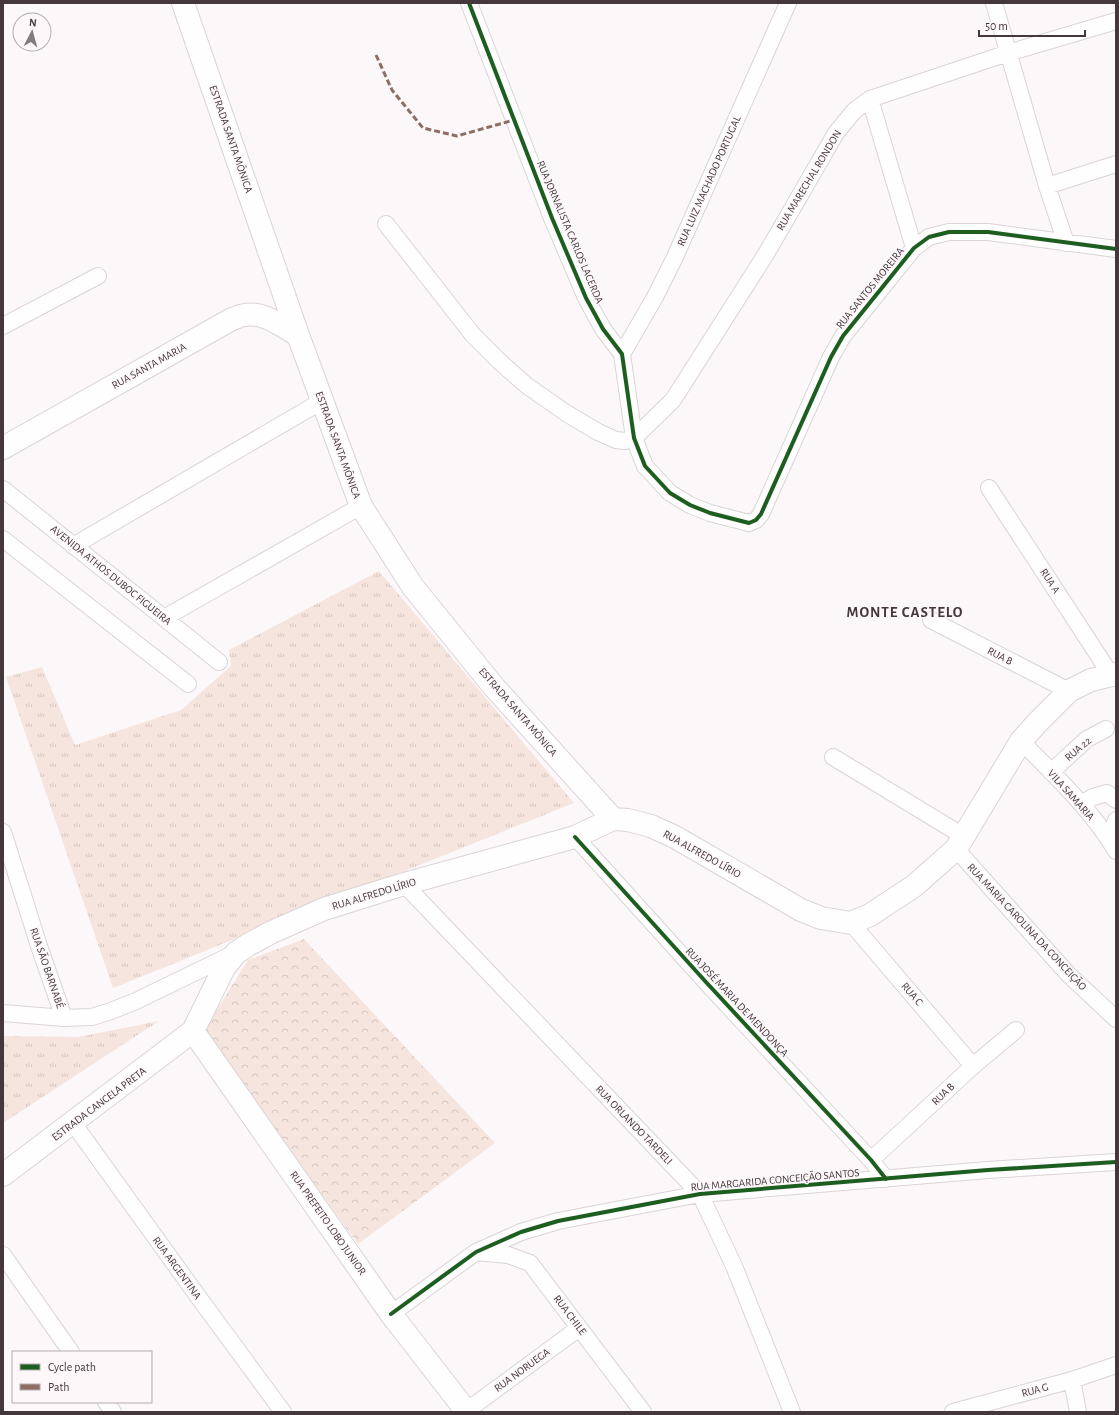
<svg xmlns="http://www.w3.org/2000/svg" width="1119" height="1415" viewBox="0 0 1119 1415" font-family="'Alegreya Sans',sans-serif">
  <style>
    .grass { fill: url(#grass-tufts) }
    .forest { fill: url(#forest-crowns) }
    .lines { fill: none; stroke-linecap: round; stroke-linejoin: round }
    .street-casing { stroke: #dbd3d6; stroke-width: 18 }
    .secondary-casing { stroke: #dbd3d6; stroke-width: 24 }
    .street { stroke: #fffefe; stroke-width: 16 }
    .secondary { stroke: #fffefe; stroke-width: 22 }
    .quiet { stroke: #8d6e63; stroke-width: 3; stroke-dasharray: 6 3; stroke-linecap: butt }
    .cycleway-casing { stroke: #fdf7f9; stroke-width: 6 }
    .cycleway { stroke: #1b5e20; stroke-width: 4 }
    .labels { text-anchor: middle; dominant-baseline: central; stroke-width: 3; stroke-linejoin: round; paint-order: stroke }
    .street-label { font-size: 11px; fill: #44383c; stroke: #fdf7f9 }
    .district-label { font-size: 15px; font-weight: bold; letter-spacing: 1px; fill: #44383c; stroke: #fdf7f9 }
  </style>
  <defs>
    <pattern id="grass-tufts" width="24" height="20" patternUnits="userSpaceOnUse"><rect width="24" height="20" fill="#f6e5de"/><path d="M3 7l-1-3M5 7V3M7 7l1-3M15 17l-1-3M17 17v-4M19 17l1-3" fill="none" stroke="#d4c5bf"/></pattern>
    <pattern id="forest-crowns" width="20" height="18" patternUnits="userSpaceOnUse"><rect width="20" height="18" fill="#f6e5de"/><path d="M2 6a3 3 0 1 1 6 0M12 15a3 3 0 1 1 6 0" fill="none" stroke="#d4c5bf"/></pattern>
  </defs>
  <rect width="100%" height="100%" fill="#fcf8fa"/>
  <!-- grass -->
  <path class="grass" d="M379 571 574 803 113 988 6 677 42 667 75 745 181 710 231 666 229 650Z
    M159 1021 3 1123V1036L78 1037Z"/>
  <!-- forest -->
  <path class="forest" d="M304 939 495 1143 358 1244 203 1032 248 960Z"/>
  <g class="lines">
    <!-- street casing -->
    <g class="street-casing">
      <path id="street" d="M469 3 552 218 586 298 603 329 622 354 634 438 645 466 670 493 690 505 710 513 749 523 756 520 761 514 831 357 843 336 914 248 929 237 949 232H988L1116 249
        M994 3 1047 186 1066 243
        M870 99 914 248
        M1047 186 1116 164
        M386 224 473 335 499 361 526 385 566 413 598 432 616 440 625 441 634 438 673 400 766 254 836 133 854 111 870 99 1008 53 1116 21
        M3 326 98 276
        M622 354 655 297 675 257 788 3
        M989 488 1111 675
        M3 489 219 662
        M3 539 188 684
        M73 546 322 401
        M164 618 361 506
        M931 620 1069 691
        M1021 741C1054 775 1092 810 1116 851
        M833 757 965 837
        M1051 772 1087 739 1106 729
        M1081 804 1093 797 1107 793 1116 800
        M3 832 39 946 64 1018
        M575 837 705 981 871 1160 886 1179
        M1110 841 1116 820
        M956 849 1068 974 1116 1019
        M404 884 700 1194 734 1266 792 1412
        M851 923 973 1066
        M3 1013 64 1018 92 1017 111 1011 136 1001 233 954
        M73 1123 202 1302 283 1412
        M871 1160 973 1066 1016 1030
        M476 1252 508 1255 530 1263 643 1412
        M3 1255 71 1352
        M391 1314 476 1252 521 1232 558 1221 700 1194 988 1170 1116 1162
        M1072 1380 1078 1412
        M106 1402 113 1412
        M465 1412 579 1328
        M953 1412 1072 1380 1116 1365"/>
    </g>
    <!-- secondary casing -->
    <g class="secondary-casing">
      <path id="secondary" d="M183 3 298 335 361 506 413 587 494 687 613 819
        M3 448 232 319C236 318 241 315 245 315 263 311 283 327 298 335
        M193 1031 391 1314 467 1412
        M3 1175 193 1031 224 968 236 953 248 945 270 933 324 909 404 884 575 837 613 819 628 820 651 826 675 837 801 910 821 918 851 923 870 915 914 886 956 849 1021 741 1037 723 1069 691 1091 680 1116 674"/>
    </g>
    <!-- street -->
    <use href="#street" class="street"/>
    <!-- secondary -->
    <use href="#secondary" class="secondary"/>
    <!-- quiet -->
    <path class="quiet" d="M376 55 392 90 423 128 457 136 514 120"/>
    <!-- cycleway casing -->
    <g class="cycleway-casing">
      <path id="cycleway" d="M469 3 552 218 586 298 603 329 622 354 634 438 645 466 670 493 690 505 710 513 749 523 756 520 761 514 831 357 843 336 914 248 929 237 949 232H988L1116 249
        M575 837 705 981 871 1160 886 1179
        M391 1314 476 1252 521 1232 558 1221 700 1194 988 1170 1116 1162"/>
    </g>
    <!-- cycleway -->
    <use href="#cycleway" class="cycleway"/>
  </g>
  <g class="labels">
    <!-- street labels -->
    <g class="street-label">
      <text transform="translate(231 139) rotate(71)">ESTRADA SANTA MÔNICA</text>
      <text transform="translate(809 180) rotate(-59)">RUA MARECHAL RONDON</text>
      <text transform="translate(709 181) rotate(-66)">RUA LUIZ MACHADO PORTUGAL</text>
      <text transform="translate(570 232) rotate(67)">RUA JORNALISTA CARLOS LACERDA</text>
      <text transform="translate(870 288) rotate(-51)">RUA SANTOS MOREIRA</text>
      <text transform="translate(149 366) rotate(-29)">RUA SANTA MARIA</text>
      <text transform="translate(338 445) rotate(70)">ESTRADA SANTA MÔNICA</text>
      <text transform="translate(111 575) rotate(39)">AVENIDA ATHOS DUBOC FIGUEIRA</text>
      <text transform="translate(1050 581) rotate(57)">RUA A</text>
      <text transform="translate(1000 656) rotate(27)">RUA B</text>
      <text transform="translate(518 712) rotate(49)">ESTRADA SANTA MÔNICA</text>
      <text transform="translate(1078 749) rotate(-40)">RUA 22</text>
      <text transform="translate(1071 795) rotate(48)">VILA SAMARIA</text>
      <text transform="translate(702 854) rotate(29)">RUA ALFREDO LÍRIO</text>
      <text transform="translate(374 894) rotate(-17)">RUA ALFREDO LÍRIO</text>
      <text transform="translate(1027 927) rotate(47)">RUA MARIA CAROLINA DA CONCEIÇÃO</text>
      <text transform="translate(47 968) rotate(71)">RUA SÃO BARNABÉ</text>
      <text transform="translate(912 994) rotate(49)">RUA C</text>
      <text transform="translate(737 1002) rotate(47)">RUA JOSÉ MARIA DE MENDONÇA</text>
      <text transform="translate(943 1094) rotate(-43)">RUA B</text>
      <text transform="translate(99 1104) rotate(-37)">ESTRADA CANCELA PRETA</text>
      <text transform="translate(634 1125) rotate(46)">RUA ORLANDO TARDELI</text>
      <text transform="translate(775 1180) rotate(-5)">RUA MARGARIDA CONCEIÇÃO SANTOS</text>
      <text transform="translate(328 1223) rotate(55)">RUA PREFEITO LOBO JUNIOR</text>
      <text transform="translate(177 1268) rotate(54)">RUA ARGENTINA</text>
      <text transform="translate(570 1315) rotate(53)">RUA CHILE</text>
      <text transform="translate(522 1370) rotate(-36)">RUA NORUEGA</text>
      <text transform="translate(1035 1390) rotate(-15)">RUA G</text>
    </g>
    <!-- district labels -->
    <g class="district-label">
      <text x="905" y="612">MONTE CASTELO</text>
    </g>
  </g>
  <!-- border -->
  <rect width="1119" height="1415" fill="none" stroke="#44383c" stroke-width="8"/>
  <!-- legend -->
  <rect x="12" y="1351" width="140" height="52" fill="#fdf7f9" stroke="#b3abad"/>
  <rect x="20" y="1364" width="20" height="6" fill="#1b5e20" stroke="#b3abad"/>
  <text x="48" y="1371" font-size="12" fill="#44383c">Cycle path</text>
  <rect x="20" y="1384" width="20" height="6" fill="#8d6e63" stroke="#b3abad"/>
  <text x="48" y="1391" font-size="12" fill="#44383c">Path</text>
  <!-- north arrow -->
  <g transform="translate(32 32) rotate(6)"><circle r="19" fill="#fdf7f9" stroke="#b3abad"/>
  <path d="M0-3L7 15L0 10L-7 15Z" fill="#847b7e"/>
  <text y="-6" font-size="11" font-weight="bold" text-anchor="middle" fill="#44383c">N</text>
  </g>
  <!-- scale -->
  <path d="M979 30v6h106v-6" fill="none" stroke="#44383c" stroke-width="2"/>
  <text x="985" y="30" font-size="12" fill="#44383c" stroke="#fdf7f9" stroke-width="3" paint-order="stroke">50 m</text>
</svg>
